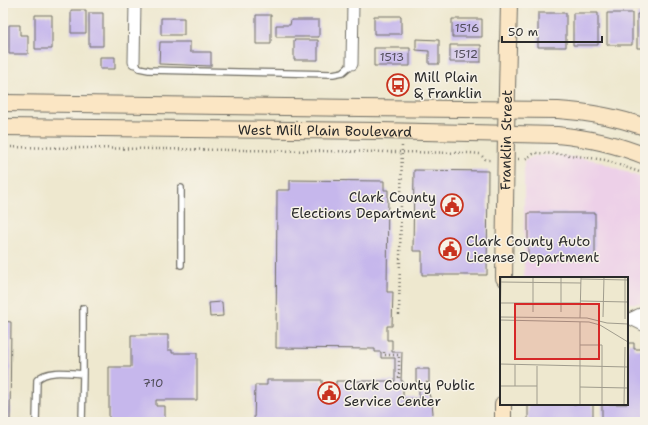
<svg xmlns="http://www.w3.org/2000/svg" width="648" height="425" viewBox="0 0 648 425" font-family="'Shantell Sans',sans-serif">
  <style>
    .built { fill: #edd0e8 }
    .building { fill: #c6b7ec }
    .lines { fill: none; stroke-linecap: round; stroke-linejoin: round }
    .lane-casing { stroke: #6f6d64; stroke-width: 8 }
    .street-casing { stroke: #6f6d64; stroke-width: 13 }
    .secondary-casing { stroke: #6f6d64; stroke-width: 18 }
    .path { stroke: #6f6d64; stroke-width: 2.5; stroke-dasharray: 1 3; stroke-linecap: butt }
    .lane { stroke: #fff; stroke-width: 5.5 }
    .street { stroke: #fff; stroke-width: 11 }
    .secondary { stroke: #fbe6c4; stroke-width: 16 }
    .labels { text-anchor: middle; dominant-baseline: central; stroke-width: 3; stroke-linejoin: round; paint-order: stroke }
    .number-label { font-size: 12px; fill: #524e5b }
    .poi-label { font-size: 14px; fill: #2b2b2b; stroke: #f7f3e8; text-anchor: start }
    .street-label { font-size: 14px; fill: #2b2b2b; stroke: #f7f3e8 }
    .inset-road { fill: none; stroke: #a09c8d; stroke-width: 1 }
    .view { fill: #d62828; fill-opacity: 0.15; stroke: #d62828; stroke-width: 2 }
    .inset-edge { fill: none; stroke: #2b2b2b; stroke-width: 2 }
  </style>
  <rect width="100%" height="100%" fill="#f7f3e8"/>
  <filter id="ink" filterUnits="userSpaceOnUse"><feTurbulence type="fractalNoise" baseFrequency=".025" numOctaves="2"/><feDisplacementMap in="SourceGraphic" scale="8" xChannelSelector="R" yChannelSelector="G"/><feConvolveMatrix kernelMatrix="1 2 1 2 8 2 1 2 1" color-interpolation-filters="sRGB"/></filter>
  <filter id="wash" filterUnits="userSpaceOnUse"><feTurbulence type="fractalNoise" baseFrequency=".012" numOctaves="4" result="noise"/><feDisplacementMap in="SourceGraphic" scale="16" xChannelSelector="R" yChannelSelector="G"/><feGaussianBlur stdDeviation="0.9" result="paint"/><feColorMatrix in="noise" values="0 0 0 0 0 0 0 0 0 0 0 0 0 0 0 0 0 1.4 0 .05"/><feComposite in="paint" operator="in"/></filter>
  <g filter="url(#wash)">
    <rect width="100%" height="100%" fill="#eee8cf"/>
    <!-- built -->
    <path class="built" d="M557 155 595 160 645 179V303H627V278H524V161L535 156Z"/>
    <g id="blocks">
      <!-- building -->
      <path class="building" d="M71 10H86V33H71Z
        M89 13H103V46H89Z
        M538 13H566V47H538Z
        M573 13H598V45H573Z
        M607 13H632V45H607Z
        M637 14H645V48H637Z
        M35 15H52V49H35Z
        M256 15H271V44H256Z
        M374 16H401V34H374Z
        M161 18H184V35H161Z
        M452 19H482V37H452Z
        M291 20H319V37H276V25H290Z
        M9 25H20V35H28V54H9Z
        M416 39 439 40V64H429V51L416 50Z
        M294 40H318V60H294Z
        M160 42H190V52H211V66L159 64Z
        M450 45H481V62H450Z
        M374 48H410V66H374Z
        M100 57H115V69H100Z
        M414 170 488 171 487 275H422V251H413Z
        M3 171H5V215H3Z
        M290 180 384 181V190H388L387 292H393L392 326H387V340H392V352H402L401 381H403V399H419V382H416V369H429V383L426 382 425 394H429L432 403 433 413 431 422H254L255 385H267V380H322V386H336V381H395V358H381V352H375V349L276 348 277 190H290Z
        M528 213H595V260L528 259Z
        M222 302 223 316 210 317 209 303Z
        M3 321 11 322 10 422H3Z
        M131 335H168V350H172V353H197V400H156V406H165V420H156V422H109V367H131Z
        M628 343H634V349H645V422H602V404H627V349H628Z
        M528 404H593V422H528Z"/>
    </g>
  </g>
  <g filter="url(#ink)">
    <use href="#blocks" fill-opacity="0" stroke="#6f6d64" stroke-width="1"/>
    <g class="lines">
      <!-- lane casing -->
      <g class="lane-casing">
        <path id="lane" d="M134 62 139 68 149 70 333 74 343 72 352 64
          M181 188V265
          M83 374V308
          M36 422 37 380C46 369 70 373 83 374L82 422"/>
      </g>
      <!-- street casing -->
      <g class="street-casing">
        <path id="street" d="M134 62 135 3
          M352 64 353 3
          M627 319C634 319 638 313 645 313
          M631 319 643 325H645"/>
      </g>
      <!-- secondary casing -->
      <g class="secondary-casing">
        <g id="secondary">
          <path d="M3 103 360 108 558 110C588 112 617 117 645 127"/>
          <path id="s1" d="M3 127 379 131 557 135C588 138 616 144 645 156"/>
          <path id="s2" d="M504 278 506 134 509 3"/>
          <path d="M503 422V404"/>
        </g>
      </g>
      <!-- path -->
      <path class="path" d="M3 147 470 153 480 154 486 160H491
        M518 159H525L535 153 563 154 605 160 645 174
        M399 315 402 144
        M384 352V355H399V381"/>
      <!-- lane -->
      <use href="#lane" class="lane"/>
      <!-- street -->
      <use href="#street" class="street"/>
      <!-- secondary -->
      <use href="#secondary" class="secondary"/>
    </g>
  </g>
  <!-- icons -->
  <defs>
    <g id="bus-ring" transform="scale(1.15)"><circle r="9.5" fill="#f7f3e8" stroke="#c8321e" stroke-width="1.5"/><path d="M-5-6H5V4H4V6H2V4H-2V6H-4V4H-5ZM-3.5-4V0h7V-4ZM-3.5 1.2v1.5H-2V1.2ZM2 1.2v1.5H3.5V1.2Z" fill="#c8321e"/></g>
    <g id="civic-ring" transform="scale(1.15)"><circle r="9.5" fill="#f7f3e8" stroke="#c8321e" stroke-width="1.5"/><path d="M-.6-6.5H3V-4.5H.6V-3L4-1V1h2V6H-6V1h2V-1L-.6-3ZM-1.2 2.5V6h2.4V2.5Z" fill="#c8321e"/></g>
  </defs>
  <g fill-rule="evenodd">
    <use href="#bus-ring" x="398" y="85"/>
    <use href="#civic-ring" x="452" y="205"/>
    <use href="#civic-ring" x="450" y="249"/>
    <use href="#civic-ring" x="329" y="393"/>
  </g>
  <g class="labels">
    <!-- number labels -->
    <g class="number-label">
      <text x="467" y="28">1516</text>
      <text x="466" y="54">1512</text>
      <text x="392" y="57">1513</text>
      <text x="153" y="383">710</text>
    </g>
    <!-- poi labels -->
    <g class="poi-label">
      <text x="414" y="77">Mill Plain<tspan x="414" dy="16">&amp; Franklin</tspan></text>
      <text x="436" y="197" text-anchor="end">Clark County<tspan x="436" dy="16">Elections Department</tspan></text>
      <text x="466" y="241">Clark County Auto<tspan x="466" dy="16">License Department</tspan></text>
      <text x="344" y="385">Clark County Public<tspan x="344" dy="16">Service Center</tspan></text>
    </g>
    <!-- street labels -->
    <g class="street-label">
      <text stroke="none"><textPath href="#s1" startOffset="322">West Mill Plain Boulevard</textPath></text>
      <text stroke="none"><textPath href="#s2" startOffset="138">Franklin Street</textPath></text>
    </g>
  </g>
  <!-- overview -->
  <g transform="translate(500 277)">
    <rect width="128" height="128" fill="#eee8cf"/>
    <path class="inset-road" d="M81 2 128 3M0 5 81 6M81 24 128 25M0 26H81M33 35V0M61 35V0M0 40 87 41 107 46 128 47M103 40 104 0M80 41 81 0M125 42V0M0 43 89 45 100 48 128 65M0 54 1 0M80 68H102M0 87 128 90M15 88V109M0 109H37M80 110 128 111M37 128V89M80 128V45M102 128V68M124 128 125 70"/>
    <path class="view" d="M15 27H99V82H15Z"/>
    <rect width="128" height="128" class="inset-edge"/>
  </g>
  <!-- margin -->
  <rect width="648" height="425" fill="none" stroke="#f7f3e8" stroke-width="16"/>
  <!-- scale -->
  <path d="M502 36v6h100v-6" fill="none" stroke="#2b2b2b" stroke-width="2"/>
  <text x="508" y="36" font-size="12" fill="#2b2b2b" stroke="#f7f3e8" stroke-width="3" paint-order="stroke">50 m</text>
</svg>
